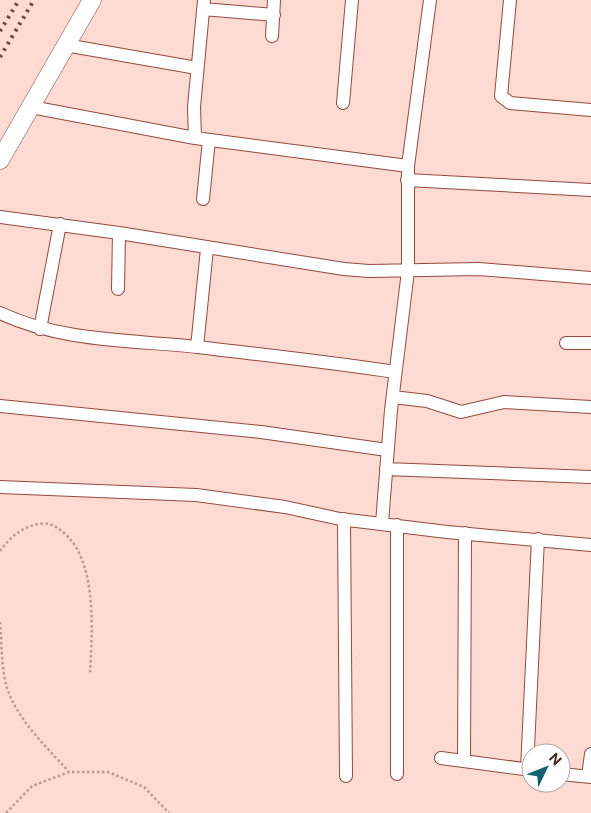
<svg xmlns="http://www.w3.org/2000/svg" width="591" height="813" viewBox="0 0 591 813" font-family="'Public Sans',sans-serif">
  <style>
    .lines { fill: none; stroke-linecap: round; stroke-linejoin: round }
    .street-casing { stroke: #924a3d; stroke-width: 14 }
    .secondary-casing { stroke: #924a3d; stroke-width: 19 }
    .path { stroke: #bb9992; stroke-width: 2.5; stroke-dasharray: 2.5 2.5; stroke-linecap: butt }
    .street { stroke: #fff; stroke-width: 12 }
    .secondary { stroke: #fff; stroke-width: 18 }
    .rail { stroke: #684841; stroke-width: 4; stroke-dasharray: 2.5 5; stroke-linecap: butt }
  </style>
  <rect width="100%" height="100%" fill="#fddbd3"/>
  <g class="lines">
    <!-- street casing -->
    <g class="street-casing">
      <path id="street" d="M510 0 501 96 510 103 591 110
        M203 9 274 15
        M272 36 274 0
        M65 45 197 68
        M343 103 352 0
        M31 107 195 138 408 166
        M195 138 194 107 204 0
        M407 180 591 190
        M203 199 209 140
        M0 217 119 233 344 269 369 271 479 269 591 278
        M118 289 119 233
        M0 313C61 342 132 340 198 347 264 355 330 362 395 372
        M40 329 60 224
        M566 343H591
        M197 347 207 249
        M393 397 427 401 461 412 504 402 591 407
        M0 406 261 432 387 450
        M386 469 591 477
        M0 487 196 495 285 507 340 519 447 532 591 545
        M344 519 346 776
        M382 523 391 410 408 271V166L430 0
        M441 758 531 770
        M464 761 465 533
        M527 769 538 539
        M397 774V525
        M561 774 591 777
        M588 776 591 754"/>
    </g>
    <!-- secondary casing -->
    <g class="secondary-casing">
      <path id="secondary" d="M0 160 92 0"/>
    </g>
    <!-- path -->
    <path class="path" d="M0 551C10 537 23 526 40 524 50 522 57 527 64 533 98 562 92 633 90 673
      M0 622C2 643 1 668 7 688 18 721 46 746 69 772
      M6 813 32 786 69 772H108L144 787 169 813"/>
    <!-- street -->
    <use href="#street" class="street"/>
    <!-- secondary -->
    <use href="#secondary" class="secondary"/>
    <!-- rail -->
    <path class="rail" d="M0 31 19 0
      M0 57 34 0"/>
  </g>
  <!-- north arrow -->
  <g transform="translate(546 768) rotate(47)"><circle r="24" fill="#ffffff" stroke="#b6a9a7"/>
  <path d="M0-4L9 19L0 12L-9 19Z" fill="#17626f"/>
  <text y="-8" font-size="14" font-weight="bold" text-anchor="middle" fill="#482822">N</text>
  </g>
</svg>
